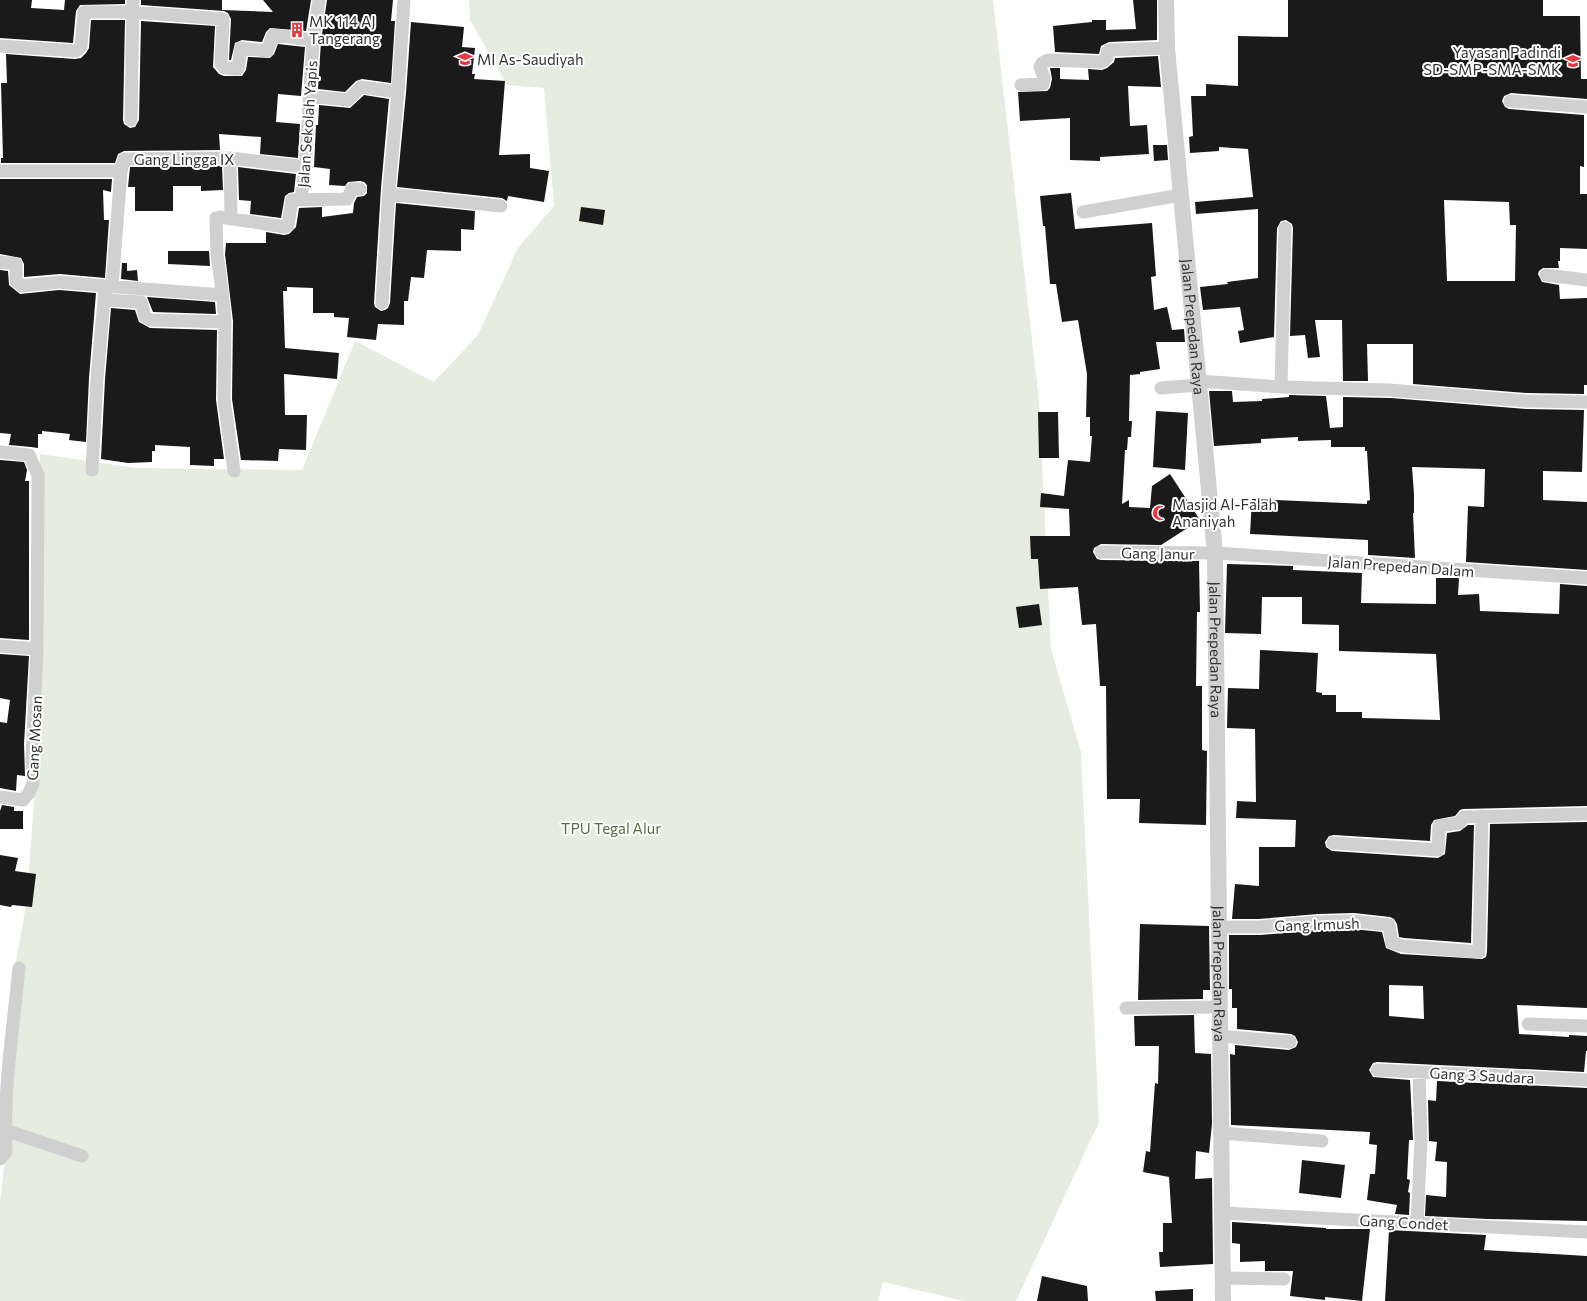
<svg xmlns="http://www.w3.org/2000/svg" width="1587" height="1301" viewBox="0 0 1587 1301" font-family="Commissioner,sans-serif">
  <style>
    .green { fill: #e6ecdf }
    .building { fill: #1a1a1a; fill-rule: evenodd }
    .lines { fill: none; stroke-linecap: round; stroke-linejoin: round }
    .minor { stroke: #d0d0d0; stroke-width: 13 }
    .tertiary { stroke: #d0d0d0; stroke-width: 16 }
    .labels { text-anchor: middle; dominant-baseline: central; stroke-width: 4; stroke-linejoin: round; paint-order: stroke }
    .poi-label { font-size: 15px; fill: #333; stroke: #fff; text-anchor: start }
    .street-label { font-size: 15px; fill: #333; stroke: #fff }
    .park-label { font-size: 15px; fill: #56703f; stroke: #fff }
  </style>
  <rect width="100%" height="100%" fill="#fff"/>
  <!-- green -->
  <path class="green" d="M469 0H993L1039 401 1051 649 1081 752 1099 1122 1016 1301H964L883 1282 878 1301H0V1203L12 1098V984L26 905 34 804 40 639V454L136 468 302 470 355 341 434 382 478 335 518 248 554 206 544 88 507 85 470 20Z"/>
  <!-- building -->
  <path class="building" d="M0 0H32L31 8 64 10 65 0H125V4L80 5 76 11 73 43 0 38Z
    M141 0H222V10L273 12 263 0H311L306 31 270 28 266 32 262 42 242 40 235 43 231 60H229L231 19 228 13 224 11 141 5Z
    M327 0H393L391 21H395L391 83 362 79 356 81 345 92 318 89 321 41Z
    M1133 0H1157V40L1109 42 1101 46 1099 54 1055 52 1053 26 1092 22V20H1106V30L1136 29Z
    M1288 0H1543V16H1580L1581 79H1587V99L1511 93 1504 96 1502 101 1505 107 1509 109 1584 115V167L1580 166V194H1587V249L1560 248V261H1558L1559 268H1543L1539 271 1538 274 1542 282 1559 285 1560 299 1587 298V385H1584V394L1527 393 1413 384V344H1367L1368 381H1343L1342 320H1315L1320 357 1308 358 1305 335 1290 336 1293 228 1292 224 1286 220 1281 221 1277 228 1274 337 1240 343 1238 331 1244 330 1240 307 1203 310 1200 287 1228 284 1227 282 1258 278V209L1196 214 1195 202 1253 197 1248 149 1219 147V151L1190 153 1189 137 1193 136 1191 96H1206V84L1238 86V36L1288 37ZM1444 200 1509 202 1510 225H1516L1515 281H1447Z
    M91 20H125L123 120 124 124 130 128 135 127 139 120 141 21 215 26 213 67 219 74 224 76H242L246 70 248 57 270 58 274 54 278 44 305 47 301 96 278 94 276 122 300 124 298 158 260 154 261 137 219 134 220 150 124 151 118 154 115 163H1V158H3L1 83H7L6 54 75 59 81 58 86 53 89 48Z
    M411 22 464 27 462 47 475 48 472 74H475L474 79 505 81 499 155 530 154V168L549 171 544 202 508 196 507 201 502 198 397 187 406 93Z
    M1158 56 1161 87 1128 86 1130 126 1147 125 1149 154 1100 157V161L1070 160V118L1020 121 1018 92 1047 91 1050 88 1052 79 1050 68H1060V79L1089 80 1088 69 1102 70 1107 68 1114 62 1115 58Z
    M364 95 389 99 381 188 374 303 375 307 381 311 385 310 388 308 390 303 396 203 475 211 474 230 461 229V251L427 250 424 278 411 277 408 301H404V325L378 324 376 340 347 337 349 318 334 317V313H313V288L287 287V291H283L285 348 339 353 337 379 284 374 285 415H307L306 450 279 449 278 461 241 460 232 399 233 321 225 254 226 243H266V232L284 235 289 234 296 227 299 208 322 207V217L353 213 354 203 357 197 364 196 367 193V185L364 182 360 181 348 182 345 186 329 185 330 169 314 167 316 125H318L319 105 350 108Z
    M1153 145H1167L1168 160 1154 161Z
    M222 166 223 190 201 191V186H173V211H135V187H128L130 167Z
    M238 167 296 174 294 192 289 193 285 196 281 218 250 214 251 201 239 200Z
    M0 179H112L111 192 103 190 104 220H109L105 278 60 274 24 277V264L21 258 0 254Z
    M1071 193 1075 229 1152 223 1156 276 1151 277 1154 310 1167 307 1172 330 1184 329 1185 342H1156L1160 369 1140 372V374L1130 375 1129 421H1132L1131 437H1128L1127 450H1125L1122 504 1129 500V507L1150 508 1152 486 1170 474 1200 520 1161 545 1101 544 1094 548 1093 552 1097 559 1101 560 1199 561 1200 612H1197L1196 686H1202V750L1207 751 1206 825 1139 823 1140 799H1107L1106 686H1100L1096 624 1082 625 1078 587 1040 589 1038 559H1031L1030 536H1070L1069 509 1040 507 1041 493 1064 496 1068 460 1090 462 1092 436H1090V417H1086L1087 374 1078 320 1062 322 1056 284H1050L1045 226H1043L1040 196Z
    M581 207 605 210 603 225 579 221Z
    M168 251H209L210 266 168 264Z
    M122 263H127V271L137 270 138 281 121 279Z
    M0 270 8 271 9 285 20 294 59 290 96 293 89 378 86 442 69 440 70 434 42 431V434H38V448L31 447 9 445 11 434 0 433Z
    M147 297 215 302 216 314 153 312Z
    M111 308 135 310 139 322 150 328 217 330 216 400 224 459H214V466L190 465V447L155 445V451H152V462L128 463 101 459 105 379Z
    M1209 391H1232L1233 402 1262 401V399L1289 397V395L1326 396 1330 428 1343 427V397L1391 398 1526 409 1584 410 1582 472 1543 471V500L1587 502V570L1466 562 1468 506 1484 507 1485 469 1412 467 1414 494V513H1413L1415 558 1368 555V540L1250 534 1252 499 1367 504V501L1370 500 1367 451H1365V447H1331V440L1298 441V437L1261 439V443L1214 446Z
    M1156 411 1188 413 1185 470 1153 467Z
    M1038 412H1058L1059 458H1039Z
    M0 460 24 462 27 470 25 481H29V640L0 638Z
    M1227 564 1293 566V570L1362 573 1361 603 1436 604V578H1459L1458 595 1479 594 1480 611 1559 614 1560 584 1587 586V806L1463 809 1460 810 1455 816 1434 820 1431 825 1430 841 1334 835 1329 836 1325 842 1326 847 1332 851 1438 858 1445 854 1447 833 1460 831 1468 825H1474L1471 943 1404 938 1399 937 1397 924 1394 919 1390 917 1354 913 1318 914 1259 919H1232L1235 884 1259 886V847H1295L1296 820 1236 818 1237 801 1256 802 1255 729 1227 728 1228 688 1259 689 1260 650 1318 653 1316 692 1322 693V695H1336V712H1362V718L1440 720 1436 654 1339 651V625L1302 624V597H1262L1261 634 1225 633Z
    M1039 604 1042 625 1019 628 1016 607Z
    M0 654 29 656 24 744 25 776 17 775 16 791 0 788V722L7 723 10 700 0 698Z
    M2 805 14 807V811H23V829H0V811Z
    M1587 822V1008L1517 1005 1519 1034 1569 1037V1035L1587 1036V1051H1586L1584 1072 1377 1062 1373 1063 1369 1070 1373 1077 1410 1080 1413 1140H1409L1407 1179 1410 1180 1408 1192 1410 1193 1409 1215 1395 1214 1397 1205 1367 1200 1370 1174H1375L1377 1145 1369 1144 1370 1132 1231 1125 1230 1054 1235 1055V1045L1289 1050 1296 1047 1298 1042 1295 1036 1291 1034 1237 1029V1008H1232V989H1229V935H1260L1318 930 1353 929 1382 932 1386 948 1401 954 1482 959 1486 957 1487 952 1490 824ZM1389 985 1423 986 1424 1019 1389 1016Z
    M0 855 18 858 15 871 36 874 32 907 12 905 11 907 0 905Z
    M1140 924 1209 926 1210 990H1203V999L1138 1000Z
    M1194 1015 1195 1053 1211 1054 1212 1124 1209 1153 1196 1151 1195 1179 1212 1178 1213 1264 1160 1267 1159 1252H1163V1223H1172L1169 1177 1143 1172 1146 1151 1150 1152 1155 1083 1158 1084 1159 1046H1135L1134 1016Z
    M1437 1081 1587 1088V1221L1488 1219 1425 1216 1426 1195 1446 1197 1447 1162 1435 1161 1437 1142 1429 1141 1428 1100 1436 1101Z
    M1302 1160 1345 1165 1341 1198 1299 1193Z
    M1232 1222 1326 1228V1229H1370L1362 1301 1325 1297V1300L1290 1296 1293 1271H1265V1261L1240 1262V1244L1232 1243Z
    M1389 1230 1486 1235 1484 1250 1587 1256V1301H1385Z
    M1042 1276 1087 1286 1088 1301H1037Z
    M1193 1289V1301H1156L1155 1291Z"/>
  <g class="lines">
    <!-- minor -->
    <path class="minor" d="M0 46 76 51 81 47 84 12H132L223 19 221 64 225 68 238 69 241 48 267 51 273 35 313 40
      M1021 85 1043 84 1044 78 1040 67 1042 63 1048 60 1102 62 1107 58V52L1109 50 1167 48
      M398 92 404 0
      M309 96 348 100 361 87 398 92 389 188 382 303
      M1510 101 1587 107
      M131 120 133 0
      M230 158 231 219
      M0 171H121L124 159 230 158 306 167
      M389 194 501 206
      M301 200 306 157 313 40 319 0
      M1083 212 1181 195
      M0 262 16 264V281L22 286 59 282 105 286 104 300 141 302 145 317 151 320 225 322
      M1546 275 1587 280
      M105 286 223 295
      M112 287 121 171
      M1199 381 1281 387 1389 390 1527 401 1587 402
      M1281 387 1285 228
      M1161 388 1199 385
      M0 452 29 455 38 475 37 649 0 646
      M92 470 97 378 104 300
      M234 471 224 400 225 322 222 290 217 255 216 218 220 217 285 227 288 225 292 200 347 199 352 189H360
      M1101 552 1215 553 1587 578
      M0 797 23 800 29 793 33 783 32 759 37 649
      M1333 843 1438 850 1439 826 1459 823 1464 817 1587 814
      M1220 927H1259L1318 922 1353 921 1389 925 1392 943 1403 946 1479 952 1482 816
      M1126 1008 1220 1007
      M1528 1024 1587 1026
      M1220 1036 1290 1042
      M1377 1070 1587 1080
      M5 1130 82 1156
      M1221 1133 1322 1141
      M0 1159 6 1152C3 1091 13 1029 19 968
      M1222 1213 1587 1232
      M1417 1223 1421 1141 1419 1072
      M1222 1278 1284 1279"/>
    <!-- tertiary -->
    <path class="tertiary" id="s1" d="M1166 0 1167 48 1215 553 1223 1301"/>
  </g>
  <!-- icons -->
  <defs>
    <g id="building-bare" transform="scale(1.2)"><path d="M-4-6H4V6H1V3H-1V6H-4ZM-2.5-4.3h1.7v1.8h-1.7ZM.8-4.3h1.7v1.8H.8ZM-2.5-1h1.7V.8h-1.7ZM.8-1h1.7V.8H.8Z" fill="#e63946" stroke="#fff" stroke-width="2.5" paint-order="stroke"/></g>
    <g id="school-bare" transform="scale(1.2)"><path d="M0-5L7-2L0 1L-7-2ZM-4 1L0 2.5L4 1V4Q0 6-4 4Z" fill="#e63946" stroke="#fff" stroke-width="2.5" paint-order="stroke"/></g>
    <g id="mosque-bare" transform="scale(1.2)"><path d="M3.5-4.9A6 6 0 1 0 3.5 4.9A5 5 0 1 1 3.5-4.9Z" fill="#e63946" stroke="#fff" stroke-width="2.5" paint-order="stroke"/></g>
  </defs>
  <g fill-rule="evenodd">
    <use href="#building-bare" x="297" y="30"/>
    <use href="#school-bare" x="465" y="59"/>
    <use href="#school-bare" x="1573" y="61"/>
    <use href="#mosque-bare" x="1160" y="513"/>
  </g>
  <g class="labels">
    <!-- poi labels -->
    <g class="poi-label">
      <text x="309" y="21">MK 114 AJ<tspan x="309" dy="17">Tangerang</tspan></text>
      <text x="1561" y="52" text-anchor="end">Yayasan Padindi<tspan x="1561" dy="17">SD-SMP-SMA-SMK</tspan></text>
      <text x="477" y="59">MI As-Saudiyah</text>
      <text x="1172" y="504">Masjid Al-Falah<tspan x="1172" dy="17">Ananiyah</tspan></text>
    </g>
    <!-- street labels -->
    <g class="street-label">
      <text transform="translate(307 124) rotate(-86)">Jalan Sekolah Yapis</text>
      <text x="184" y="159">Gang Lingga IX</text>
      <text stroke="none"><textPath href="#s1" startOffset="328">Jalan Prepedan Raya</textPath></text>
      <text transform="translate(1158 553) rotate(1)">Gang Janur</text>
      <text transform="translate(1401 566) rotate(4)">Jalan Prepedan Dalam</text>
      <text stroke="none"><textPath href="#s1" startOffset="652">Jalan Prepedan Raya</textPath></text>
      <text transform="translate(34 738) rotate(-87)">Gang Mosan</text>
      <text transform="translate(1317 924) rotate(-2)">Gang Irmush</text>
      <text stroke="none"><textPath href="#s1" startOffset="976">Jalan Prepedan Raya</textPath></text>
      <text transform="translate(1482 1075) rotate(3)">Gang 3 Saudara</text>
      <text transform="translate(1404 1222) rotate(3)">Gang Condet</text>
    </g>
    <!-- park labels -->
    <g class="park-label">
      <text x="611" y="828">TPU Tegal Alur</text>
    </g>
  </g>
</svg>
